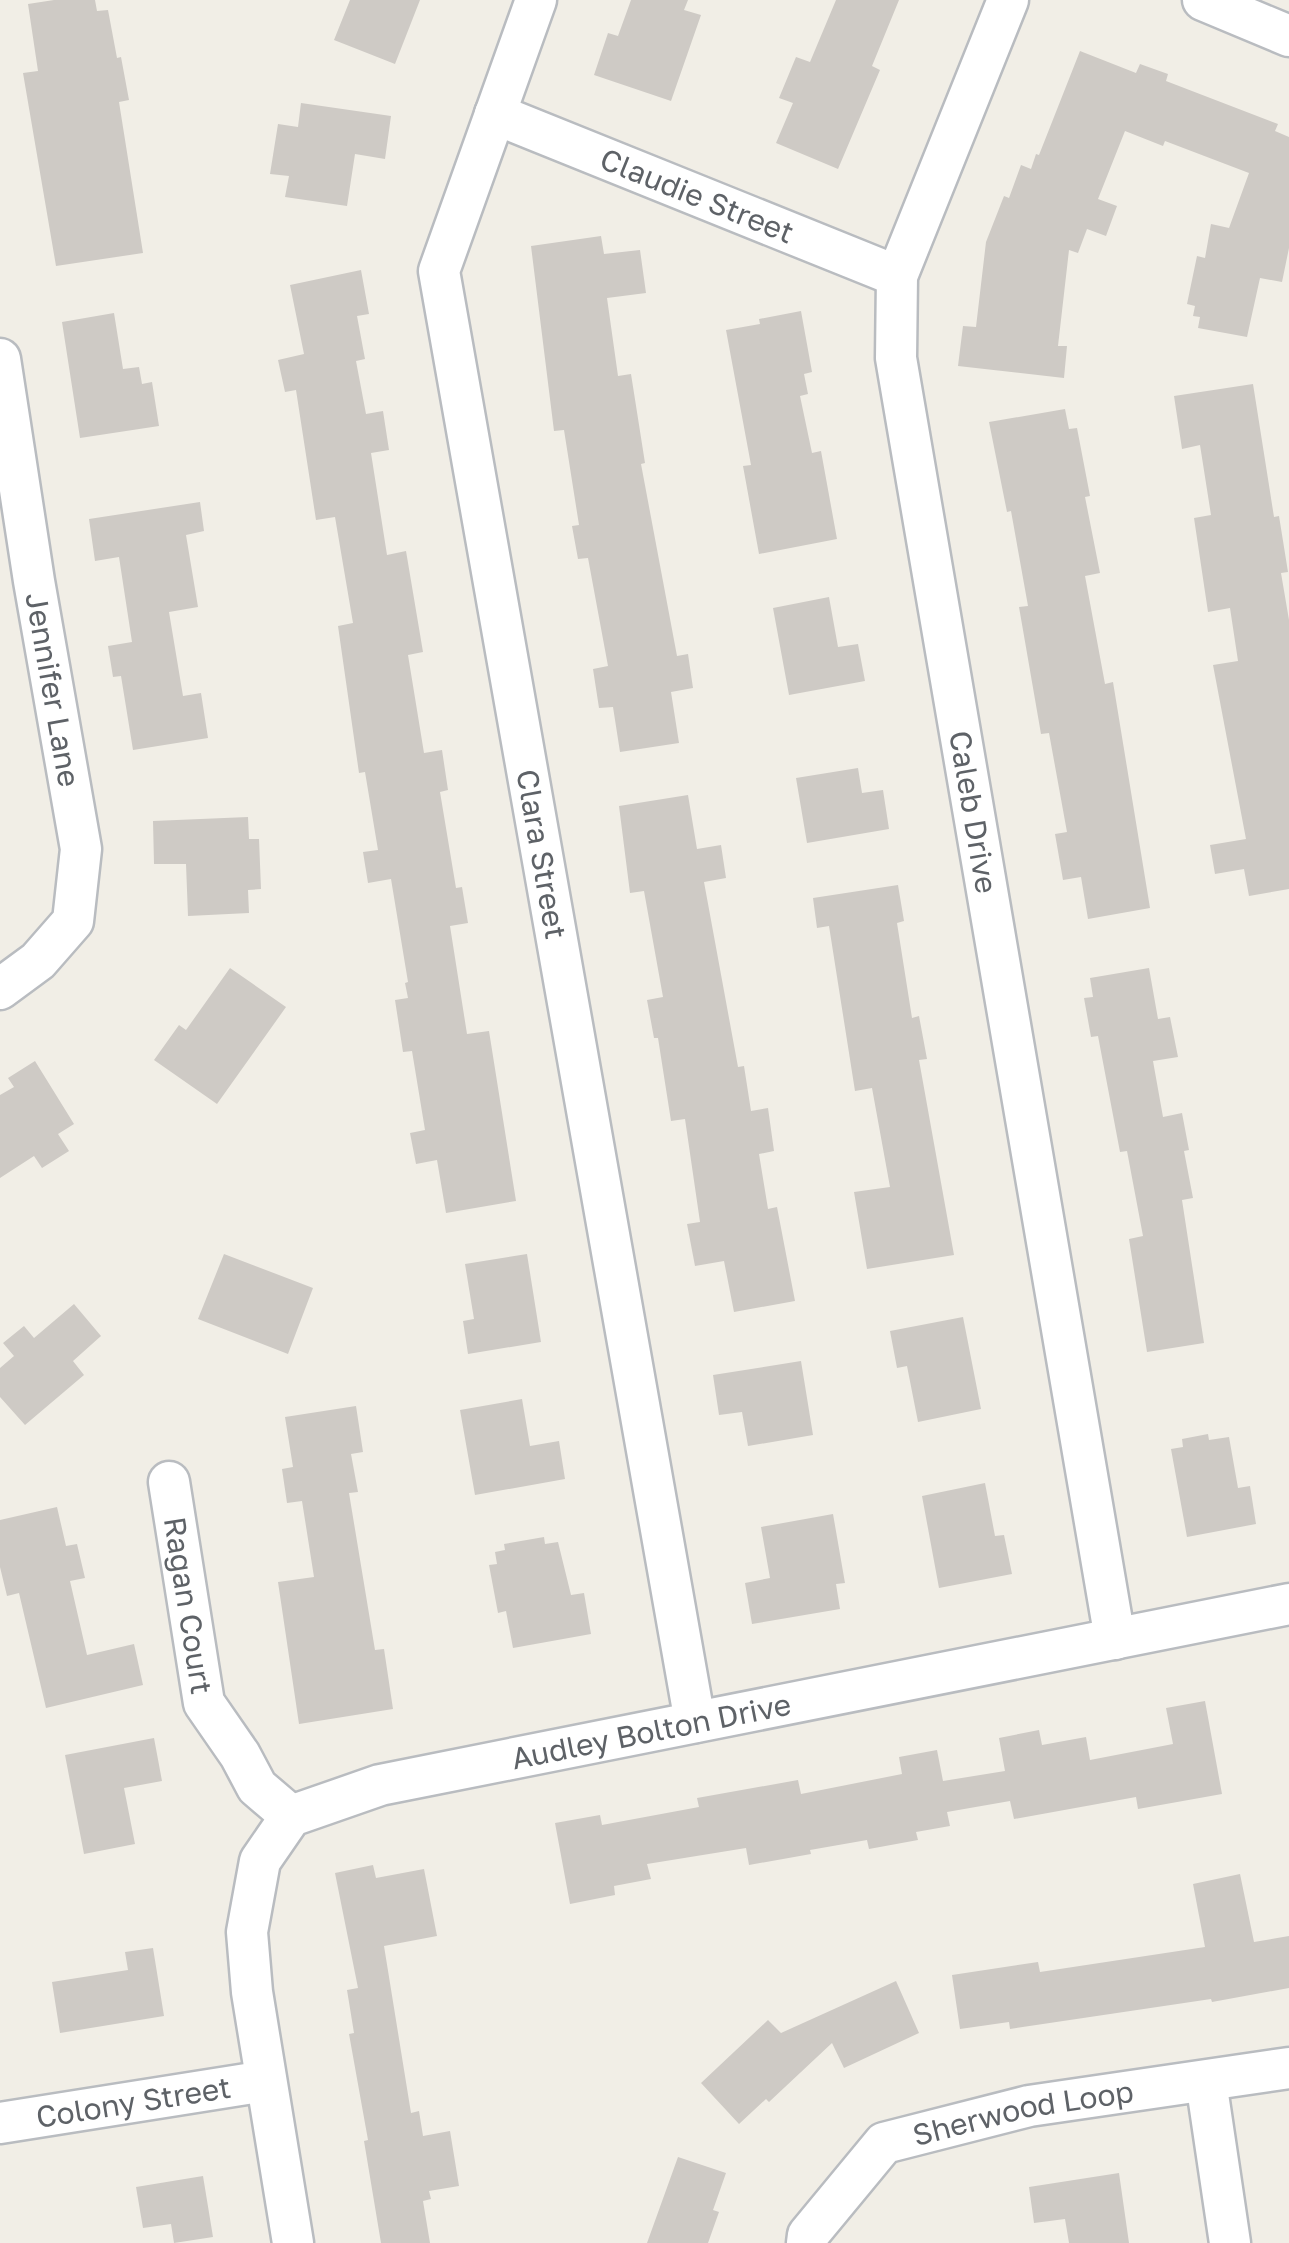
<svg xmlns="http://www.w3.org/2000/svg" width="1289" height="2243" viewBox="0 0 1289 2243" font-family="'Golos Text',sans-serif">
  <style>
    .building { fill: #cecac5 }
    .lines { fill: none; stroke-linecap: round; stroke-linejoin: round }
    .street-casing { stroke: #b9bcc0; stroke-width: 45 }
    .street { stroke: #fff; stroke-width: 40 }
    .labels { text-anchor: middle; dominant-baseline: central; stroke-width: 10; stroke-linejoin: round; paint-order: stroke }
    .street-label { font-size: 30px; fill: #5e6267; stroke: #fff }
  </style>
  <rect width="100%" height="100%" fill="#f1eee6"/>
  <!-- building -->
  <path class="building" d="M54 0H95L97 11 108 10 117 58 121 57 129 100 119 102 143 253 56 266 23 73 38 71 28 4Z
    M350 0H420L395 64 334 40Z
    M631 0H688L684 10 701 15 671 101 594 75 608 33 618 36Z
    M836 0H899L872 66 880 70 838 169 776 143 793 103 779 98 796 57 810 62Z
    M1080 51 1136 73 1140 64 1168 74 1166 81 1278 124 1275 131 1289 137V248L1282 282 1260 278 1247 337 1198 328 1200 317 1193 316 1195 306 1187 304 1197 256 1205 258 1211 224 1229 228 1249 173 1165 141 1163 146 1125 131 1098 199 1117 206 1106 236 1087 229 1078 253 1069 250 1058 346H1067L1064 378 958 366 963 326 976 327 986 242 1004 196 1009 198 1021 165 1031 169 1036 154 1039 155Z
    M301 103 391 116 385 159 355 154 347 206 285 197 289 176 270 174 278 124 298 127Z
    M601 236 604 254 640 250 646 293 607 298 618 376 631 374 645 463 641 464 677 656 688 654 693 688 671 692 679 743 620 752 613 707 599 708 593 669 608 666 588 558 578 559 572 526 579 525 564 430 554 431 531 246Z
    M361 270 369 314 357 316 365 359 356 361 366 414 383 411 389 450 371 453 387 555 406 551 423 652 408 655 424 753 442 750 448 790 440 792 456 888 462 887 468 923 450 926 467 1034 489 1031 516 1201 446 1213 437 1160 416 1164 410 1133 425 1130 412 1051 403 1052 395 1000 408 998 405 983 408 982 391 879 368 883 363 852 378 850 365 772 359 773 338 626 353 623 335 517 316 520 296 390 285 392 278 360 304 354 290 285Z
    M801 311 812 372 804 374 808 394 800 396 812 453 821 451 837 539 759 554 743 466 751 465 726 330 760 324 759 319Z
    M114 313 123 369 139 367 142 384 152 382 159 426 80 438 62 322Z
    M1253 384 1274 517 1279 516 1288 572 1281 573 1289 620V889L1249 896 1244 869 1215 874 1210 845 1246 839 1213 665 1238 661 1230 608 1208 612 1194 518 1211 515 1200 445 1182 449 1174 396Z
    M1065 409 1069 429 1077 428 1090 496 1085 497 1100 573 1085 576 1105 684 1113 682 1150 908 1088 919 1081 877 1063 880 1055 834 1067 832 1049 733 1041 734 1019 607 1028 606 1011 511 1007 512 989 422Z
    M200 502 204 531 186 535 198 607 169 612 183 696 201 693 208 738 133 750 121 676 113 677 108 646 132 642 119 557 95 561 89 519Z
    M829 597 838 647 858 644 865 681 789 695 773 608Z
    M858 768 862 793 883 790 889 829 807 843 796 778Z
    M688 795 697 849 721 845 726 878 704 882 738 1067 744 1066 751 1111 768 1108 774 1151 759 1154 768 1209 777 1207 795 1301 734 1312 724 1261 695 1266 687 1224 700 1222 685 1119 671 1121 658 1038H654L647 1000 663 997 644 891 630 893 619 806Z
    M248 817 249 839H259L261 889 248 890 249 913 188 916 186 864H154L153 821Z
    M898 885 904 921 897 923 912 1018 919 1016 927 1059 919 1060 954 1255 867 1269 854 1192 890 1187 872 1088 855 1091 829 926 817 928 813 898Z
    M230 968 286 1007 217 1104 154 1060 179 1025 186 1030Z
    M1149 968 1158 1019 1170 1017 1178 1057 1153 1061 1163 1117 1182 1113 1189 1150 1184 1151 1193 1198 1182 1200 1204 1343 1147 1352 1129 1239 1143 1236 1127 1151 1120 1152 1098 1036 1091 1037 1084 998 1093 997 1090 978Z
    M35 1061 74 1124 58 1134 69 1151 42 1168 34 1156 0 1178V1095L14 1087 8 1078Z
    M224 1254 313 1288 288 1354 198 1319Z
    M527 1254 541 1342 468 1354 463 1321 474 1319 465 1264Z
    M74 1304 101 1336 73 1361 84 1375 25 1425 0 1397V1368L14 1356 3 1343 24 1326 34 1338Z
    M963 1317 981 1409 918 1422 907 1366 897 1368 890 1331Z
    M801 1361 813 1435 748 1446 742 1412 719 1415 713 1375Z
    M522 1399 530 1446 559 1441 565 1479 475 1495 460 1410Z
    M356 1406 363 1452 351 1454 358 1492 349 1493 375 1650 384 1649 393 1709 299 1724 278 1582 314 1577 302 1501 287 1503 282 1469 293 1467 285 1417Z
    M1208 1434 1209 1440 1229 1437 1238 1488 1250 1486 1256 1524 1187 1537 1171 1449 1183 1447 1182 1439Z
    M985 1483 995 1536 1004 1535 1012 1574 939 1588 922 1496Z
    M57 1507 66 1546 77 1544 85 1578 70 1581 87 1655 134 1644 143 1685 46 1708 19 1593 7 1596 0 1567V1520Z
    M833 1514 845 1583 836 1584 840 1609 752 1624 745 1583 770 1578 761 1527Z
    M544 1537 545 1544 558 1542 571 1595 584 1593 591 1634 513 1648 506 1611 498 1613 489 1565 497 1564 495 1552 505 1550 504 1544Z
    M1205 1701 1222 1794 1138 1809 1136 1797 1014 1819 1010 1801 947 1812 950 1826 916 1832 918 1840 869 1849 867 1840 810 1850 811 1854 749 1865 746 1848 647 1864 651 1879 614 1886 615 1895 570 1904 555 1823 600 1815 602 1825 699 1807 697 1798 798 1780 801 1794 902 1774 899 1757 937 1750 943 1781 1005 1771 999 1738 1039 1730 1042 1745 1086 1737 1090 1760 1173 1744 1166 1708Z
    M154 1738 162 1781 124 1788 135 1844 84 1854 65 1755Z
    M373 1865 376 1878 424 1869 437 1936 384 1946 411 2113 419 2111 423 2136 450 2131 459 2186 429 2191 431 2199 423 2201 430 2243H381L364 2141 368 2140 349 2034 354 2033 347 1990 358 1988 335 1873Z
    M1240 1874 1254 1942 1289 1936V1988L1212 2002 1211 1999 1010 2029 1009 2022 960 2029 952 1975 1038 1962 1040 1972 1205 1947 1193 1884Z
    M153 1948 164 2016 60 2033 52 1982 128 1970 125 1952Z
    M896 1981 919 2033 844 2068 832 2043 769 2102 766 2099 739 2124 701 2083 768 2020 781 2033Z
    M678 2157 726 2173 713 2210 719 2212 708 2243H647Z
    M1119 2173 1129 2243H1069L1065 2219 1034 2223 1029 2187Z
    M203 2176 213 2237 174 2243 171 2224 143 2228 136 2187Z"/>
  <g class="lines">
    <!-- street casing -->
    <g class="street-casing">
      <g id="street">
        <path id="s1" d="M536 0 439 271 695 1722"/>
        <path id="s2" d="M1008 0 897 276 896 358 1115 1639"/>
        <path d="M1203 0 1289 36"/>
        <path id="s3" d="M495 114 897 276"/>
        <path id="s4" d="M0 359 34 581 81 849 73 921 38 961 0 989"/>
        <path id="s5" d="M169 1482 204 1703 240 1755 257 1787 291 1816"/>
        <path d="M1206 2081 1230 2243"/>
        <path id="s6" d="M0 2123 265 2081"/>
        <path id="s7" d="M293 2243 252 1992 247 1932 260 1861 291 1816 380 1785 1289 1604"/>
        <path id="s8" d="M807 2243 808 2235 884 2143 1029 2106 1289 2068"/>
      </g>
    </g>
    <!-- street -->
    <use href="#street" class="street"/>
  </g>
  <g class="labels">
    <!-- street labels -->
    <g class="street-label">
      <text stroke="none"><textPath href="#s3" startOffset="218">Claudie Street</textPath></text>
      <text stroke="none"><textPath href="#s4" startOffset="335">Jennifer Lane</textPath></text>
      <text stroke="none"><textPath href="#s2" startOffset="840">Caleb Drive</textPath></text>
      <text stroke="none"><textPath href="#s1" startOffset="880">Clara Street</textPath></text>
      <text stroke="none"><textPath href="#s5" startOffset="125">Ragan Court</textPath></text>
      <text stroke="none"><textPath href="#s7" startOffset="812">Audley Bolton Drive</textPath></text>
      <text stroke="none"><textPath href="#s6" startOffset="135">Colony Street</textPath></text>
      <text stroke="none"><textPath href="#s8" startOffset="270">Sherwood Loop</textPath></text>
    </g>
  </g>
</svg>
